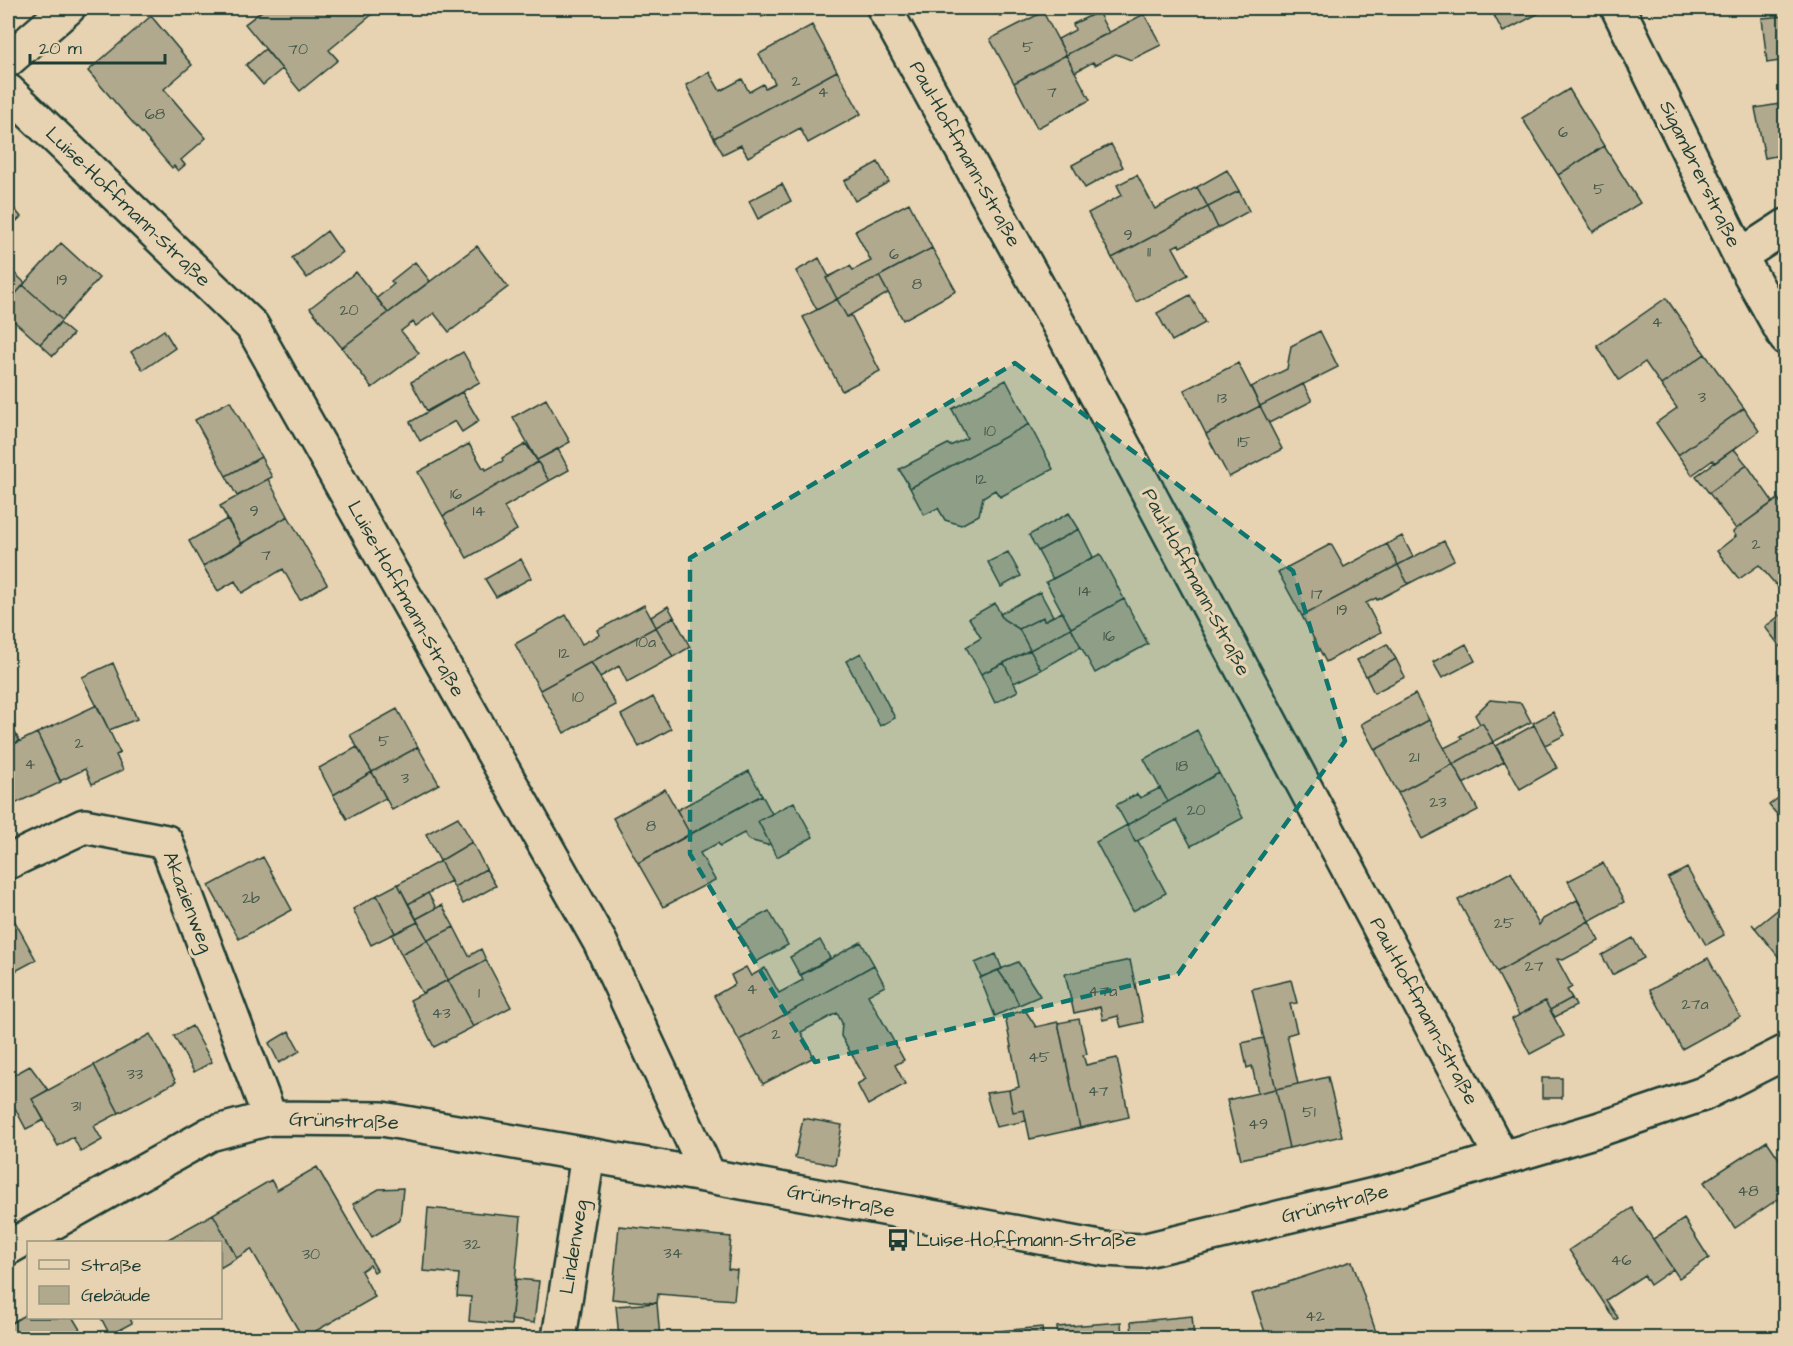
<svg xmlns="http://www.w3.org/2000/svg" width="1793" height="1346" viewBox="0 0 1793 1346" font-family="'Architects Daughter',sans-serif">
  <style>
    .building { fill: #b0a98e; stroke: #1f3d34; stroke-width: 1.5 }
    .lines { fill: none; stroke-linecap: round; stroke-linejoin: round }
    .street-casing { stroke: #1f3d34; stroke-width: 38 }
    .secondary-casing { stroke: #1f3d34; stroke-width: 38 }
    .street { stroke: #e7d3b1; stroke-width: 33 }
    .secondary { stroke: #e7d3b1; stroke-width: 33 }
    .marked { fill: #0f766e; fill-opacity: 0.2; stroke: #0f766e; stroke-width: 4.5; stroke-dasharray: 12 8; stroke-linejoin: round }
    .labels { text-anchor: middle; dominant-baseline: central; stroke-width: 6; stroke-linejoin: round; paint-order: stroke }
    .number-label { font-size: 16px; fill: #43584a }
    .street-label { font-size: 20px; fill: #1f3d34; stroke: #e7d3b1 }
    .poi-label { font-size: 20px; fill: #1f3d34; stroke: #e7d3b1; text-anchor: start }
  </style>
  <rect width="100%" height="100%" fill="#e7d3b1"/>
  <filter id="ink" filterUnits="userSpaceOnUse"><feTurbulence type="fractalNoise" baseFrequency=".0167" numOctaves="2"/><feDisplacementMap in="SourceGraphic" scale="12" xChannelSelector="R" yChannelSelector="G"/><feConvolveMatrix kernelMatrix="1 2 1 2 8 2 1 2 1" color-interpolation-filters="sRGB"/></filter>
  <g filter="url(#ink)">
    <!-- building -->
    <path class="building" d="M266 8H380L329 50 338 60 300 91 245 24Z
      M757 8H780L762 17Z
      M996 8H1015L1000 16Z
      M1490 8H1549L1503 32Z
      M1043 12 1066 55 1014 83 990 39Z
      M1098 12 1109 33 1066 55 1058 39 1075 30 1073 24Z
      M1144 14 1161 45 1131 60 1116 54 1095 65 1093 62 1075 72 1066 55Z
      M151 16 192 65 164 89 206 138 181 160 185 165 178 171 174 166 172 168 88 71Z
      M1786 16V60L1767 63 1762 18Z
      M812 25 837 71 714 138 686 85 709 72 720 91 742 79 749 92 763 84 765 88 775 83 759 54Z
      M265 49 282 69 263 85 246 65Z
      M1066 55 1090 100 1037 128 1014 83Z
      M837 71 861 114 808 143 800 128 748 157 741 145 723 154 714 138Z
      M1569 89 1604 146 1558 175 1522 118Z
      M1786 103V154L1765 158 1755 108Z
      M1111 144 1123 167 1085 188 1072 165Z
      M1604 146 1640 203 1593 232 1558 175Z
      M878 162 889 182 855 201 844 181Z
      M1227 170 1239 191 1208 207 1197 187Z
      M1137 175 1155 209 1197 187 1208 207 1112 258 1088 213 1122 195 1117 185Z
      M782 184 791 201 758 219 749 201Z
      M1239 191 1249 211 1218 228 1208 207Z
      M8 201 21 217 8 229Z
      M909 203 932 248 837 299 826 278 850 266 853 270 871 261 855 231Z
      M1208 207 1218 228 1180 247 1179 244 1173 247 1188 275 1136 302 1112 258Z
      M327 231 342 252 307 278 292 258Z
      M61 243 99 278 62 320 23 285Z
      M477 246 508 287 449 332 434 313 416 326 413 322 401 331 419 353 372 388 342 348Z
      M932 248 956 291 903 320 879 276Z
      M819 258 829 277 826 278 837 299 817 310 796 271Z
      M415 262 430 281 388 313 377 298 394 284 391 281Z
      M10 269 25 283 8 303V272Z
      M356 272 388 313 342 348 310 308Z
      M879 276 888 293 847 317 837 299Z
      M23 285 62 320 40 344 8 316V303Z
      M1190 295 1205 323 1172 341 1157 313Z
      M1666 298 1705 354 1661 385 1645 362 1619 380 1597 346Z
      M837 299 847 317 851 315 880 371 842 391 803 317Z
      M60 323 73 334 53 356 40 344Z
      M164 330 175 348 143 370 131 352Z
      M1320 331 1338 367 1260 406 1251 387 1287 369 1291 346Z
      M463 352 480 382 427 411 411 382Z
      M1705 354 1744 408 1678 455 1656 423 1677 408 1661 385Z
      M1238 363 1260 406 1206 434 1184 390Z
      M1006 380 1029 424 910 488 899 469 948 444 950 446 967 438 952 409Z
      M1303 384 1312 401 1269 423 1260 406Z
      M462 392 479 421 462 432 455 421 420 441 410 422Z
      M546 399 570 442 537 460 513 417Z
      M230 401 261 457 226 476 195 420Z
      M1260 406 1282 449 1229 477 1206 434Z
      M1744 408 1759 431 1715 463 1713 460 1692 475 1678 455Z
      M1029 424 1053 469 1000 497 995 490 983 497 979 515 961 525 945 520 938 508 924 515 910 488Z
      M469 444 483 468 485 467 486 470 503 461 502 458 526 444 538 462 443 516 418 472Z
      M558 449 569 470 549 481 537 460Z
      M1734 449 1747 465 1709 493 1696 476Z
      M261 457 272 477 237 496 226 476Z
      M538 462 549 481 504 507 517 530 467 558 443 516Z
      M1747 465 1773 502 1736 529 1709 493Z
      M268 479 288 516 242 544 220 506Z
      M1778 499 1786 509V578L1776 585 1759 565 1739 579 1717 551 1736 536 1733 532 1736 529Z
      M1069 513 1079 529 1038 551 1029 535Z
      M288 516 327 584 300 600 283 569 242 593 235 581 218 591 203 566Z
      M227 519 242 544 203 566 189 541Z
      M1079 529 1093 557 1053 579 1038 551Z
      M1402 536 1413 557 1398 565 1387 544Z
      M1444 541 1454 560 1408 584 1398 565Z
      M1331 544 1344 567 1387 544 1398 565 1302 616 1278 572Z
      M1008 552 1021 576 1001 587 988 562Z
      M1100 554 1124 599 1071 628 1046 582Z
      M521 559 531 578 496 597 485 579Z
      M1398 565 1408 584 1377 600 1376 598 1366 603 1381 632 1326 662 1302 616Z
      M1786 578V597L1776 585Z
      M1040 592 1053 616 1044 621 1043 617 1019 629 1003 619 1000 614Z
      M1124 599 1148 644 1095 673 1071 628Z
      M995 603 1003 619 1019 629 1030 650 981 674 966 647 981 638 969 618Z
      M644 605 656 627 540 690 515 644 566 615 582 644 600 635 598 630Z
      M668 606 674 617 656 627 651 617Z
      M1786 611V654L1765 627Z
      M1062 612 1071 628 1030 650 1019 629 1043 617 1044 621Z
      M674 617 690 647 673 657 656 627Z
      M656 627 673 657 627 682 619 666 600 677 591 662Z
      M1071 628 1081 647 1041 670 1030 650Z
      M1387 644 1396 659 1366 676 1357 660Z
      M1466 644 1475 661 1442 678 1433 662Z
      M1030 650 1041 670 1014 683 1004 663Z
      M861 653 895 718 880 726 846 661Z
      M1396 659 1405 677 1374 693 1366 676Z
      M591 662 616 705 564 733 540 690Z
      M113 663 137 719 109 730 82 677Z
      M1004 663 1018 691 995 703 981 674Z
      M1415 694 1429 720 1375 750 1361 724Z
      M653 697 671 729 639 747 621 715Z
      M1490 700 1521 703 1531 722 1493 742 1483 724H1480L1475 715Z
      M97 705 120 753 116 755 123 770 92 784 85 769 60 781 37 733Z
      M397 709 418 747 372 772 350 735Z
      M1553 712 1565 735 1545 745 1533 723Z
      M8 717 19 741 8 747Z
      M1429 720 1453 764 1398 793 1375 750Z
      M1480 724H1483L1493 742 1453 764 1444 748 1462 739 1460 736Z
      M1534 725 1557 768 1520 789 1496 746Z
      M1197 730 1219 773 1168 802 1144 759Z
      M37 733 61 782 8 807V747Z
      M1493 742 1504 762 1465 783H1463L1453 764Z
      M357 747 372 772 333 795 319 768Z
      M418 747 439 784 392 810 372 772Z
      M1453 764 1478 810 1422 839 1398 793Z
      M749 771 762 795 690 834 677 810Z
      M372 772 386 798 347 819 333 795Z
      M1219 773 1243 818 1191 846 1177 820 1135 842 1127 825Z
      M1160 788 1168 802 1127 825 1116 805 1137 794 1140 798Z
      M665 789 690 834 638 863 613 818Z
      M1786 792V825L1769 805Z
      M762 795 772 814 758 821 770 844 767 845 749 840 744 833 720 846 718 843 700 853 715 880 663 907 638 863Z
      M794 802 813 837 777 857 758 821Z
      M458 817 472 842 440 861 426 834Z
      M1127 825 1135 842 1138 841 1166 893 1133 911 1096 842Z
      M472 842 486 869 454 887 440 861Z
      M263 857 292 910 239 939 209 886Z
      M440 861 451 881 408 904 398 884Z
      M1603 863 1624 902 1589 921 1568 881Z
      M1687 868 1724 935 1706 945 1668 878Z
      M486 869 496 886 463 904 454 887Z
      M1511 872 1539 925 1543 919 1577 900 1589 921 1497 972 1458 900Z
      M398 884 418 922 395 933 377 895Z
      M428 893 436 908 416 919 408 904Z
      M377 895 395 933 371 945 353 909Z
      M1786 903V966L1752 924 1755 928Z
      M442 905 454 927 428 940 416 919Z
      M769 911 788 945 756 962 736 928Z
      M12 916 36 960 8 975V918Z
      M1589 921 1599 941 1563 960 1557 959 1572 987 1567 990 1572 998 1550 1010 1545 1001 1519 1015 1497 972Z
      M418 922 428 940 401 954 392 935Z
      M454 927 469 956 481 949 486 960 448 980 428 940Z
      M1633 938 1644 958 1612 975 1602 955Z
      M428 940 448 980 422 993 401 954Z
      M820 940 830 958 800 975 790 957Z
      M861 942 874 965 739 1040 714 996 735 984 731 975 746 967 751 976 765 968 779 993 803 980 801 975Z
      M996 954 1002 969 981 977 975 963Z
      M1708 958 1740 1017 1682 1049 1650 990Z
      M486 960 511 1007 473 1027 448 980Z
      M1130 960 1143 1022 1121 1027 1118 1016 1103 1020 1100 1007 1074 1013 1065 974Z
      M1018 962 1040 996 1019 1005 1012 990 998 970Z
      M874 965 885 986 868 995 904 1060 895 1065 905 1084 868 1105 857 1084 866 1079 841 1036 842 1023 837 1013 801 1032 814 1057 763 1084 739 1040Z
      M998 970 1012 990 1019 1005 995 1016 980 978Z
      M448 980 473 1027 434 1047 410 1000Z
      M1291 980 1297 1003 1290 1004 1297 1032 1287 1035 1298 1084 1276 1089 1252 989Z
      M1572 998 1576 1006 1555 1017 1550 1010Z
      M1545 1001 1564 1036 1530 1054 1512 1019Z
      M1025 1010 1036 1027 1058 1022 1080 1128 1030 1139 1024 1110 1013 1112 1009 1090 1019 1087 1005 1016Z
      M1079 1019 1087 1054 1083 1055 1086 1065 1117 1058 1129 1117 1080 1128 1058 1023Z
      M192 1026 212 1062 194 1072 174 1036Z
      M289 1031 300 1051 279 1063 269 1043Z
      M150 1034 176 1082 119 1113 94 1065Z
      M1264 1038 1276 1089 1258 1093 1252 1066 1247 1068 1242 1043Z
      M94 1065 119 1113 94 1126 102 1140 81 1152 73 1137 58 1146 32 1099Z
      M30 1066 48 1090 32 1099 44 1120 26 1129 8 1095V1078Z
      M1328 1077 1342 1136 1289 1148 1276 1089Z
      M1542 1078H1562V1098H1542Z
      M1276 1089 1289 1148 1241 1159 1227 1100Z
      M1009 1090 1013 1112 1024 1110 1026 1121 996 1127 986 1093Z
      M803 1118 842 1125 835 1165 795 1158Z
      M1767 1141 1786 1169V1206L1783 1208 1778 1199 1735 1228 1704 1182Z
      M317 1167 377 1270 374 1272 370 1265 361 1271 375 1297 314 1332 318 1338H303L251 1249 237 1258 213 1214 271 1180 277 1190Z
      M403 1188 400 1220 372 1237 353 1204 379 1189Z
      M428 1208 521 1217 511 1325 469 1321 471 1297 457 1296 459 1274 423 1271Z
      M1632 1208 1673 1269 1650 1285 1644 1275 1606 1300 1618 1318 1615 1320 1569 1250Z
      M213 1214 237 1258 220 1268V1242H163Z
      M1684 1219 1709 1258 1679 1278 1653 1239Z
      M619 1226 731 1237 728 1269 737 1270 734 1300 658 1294 657 1303 612 1299Z
      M1352 1261 1378 1338H1267L1252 1294Z
      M516 1279 539 1281 534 1323 511 1320Z
      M657 1303 660 1338H619L616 1306Z
      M28 1313V1318H73L85 1338H8V1325Z
      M1192 1316 1194 1338H1132L1131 1322Z
      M101 1318H130L132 1323 110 1335Z
      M1121 1322 1122 1338H1058L1057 1327Z
      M1042 1327 1043 1338H958V1335Z
      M950 1335V1338H914Z"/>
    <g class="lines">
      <!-- street casing -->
      <g class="street-casing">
        <path id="street" d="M884 8 1064 334 1502 1158
          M1618 8 1740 256 1786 338
          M8 91 252 326 600 942 709 1176
          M1740 256 1786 226
          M8 862 84 826 166 842 270 1118
          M8 1248 210 1134 270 1118 382 1119 709 1176 1105 1249 1142 1251 1399 1189 1597 1130 1703 1094 1786 1052
          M559 1338 588 1155"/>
      </g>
      <!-- secondary casing -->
      <g class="secondary-casing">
        <path id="secondary" d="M8 60 68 8"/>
      </g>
      <!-- street -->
      <use href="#street" class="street"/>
      <!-- secondary -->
      <use href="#secondary" class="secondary"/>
    </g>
  </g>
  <!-- marked area -->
  <path class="marked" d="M1015 363 1293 571 1345 741 1178 974 815 1062 690 854V558Z"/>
  <!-- icons -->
  <defs>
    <g id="bus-bare" transform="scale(1.8)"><path d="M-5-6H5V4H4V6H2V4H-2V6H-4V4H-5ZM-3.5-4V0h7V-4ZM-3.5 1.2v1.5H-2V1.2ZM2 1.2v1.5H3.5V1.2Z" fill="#1f3d34" stroke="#e7d3b1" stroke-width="2.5" paint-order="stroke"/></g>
  </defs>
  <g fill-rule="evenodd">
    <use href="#bus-bare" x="898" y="1240"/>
  </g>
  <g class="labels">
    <!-- number labels -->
    <g class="number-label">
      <text x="1028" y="47">5</text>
      <text x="298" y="49">70</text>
      <text x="796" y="81">2</text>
      <text x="823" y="92">4</text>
      <text x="1052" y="92">7</text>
      <text x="155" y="114">68</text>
      <text x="1563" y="132">6</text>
      <text x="1599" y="189">5</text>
      <text x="1128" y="235">9</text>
      <text x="1149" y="252">11</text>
      <text x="894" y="254">6</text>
      <text x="62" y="280">19</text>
      <text x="917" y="284">8</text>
      <text x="349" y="310">20</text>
      <text x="1657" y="322">4</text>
      <text x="1702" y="397">3</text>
      <text x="1222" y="398">13</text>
      <text x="990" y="431">10</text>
      <text x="1244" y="442">15</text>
      <text x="981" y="479">12</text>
      <text x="456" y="494">16</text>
      <text x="254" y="511">9</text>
      <text x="479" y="511">14</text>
      <text x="1756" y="544">2</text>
      <text x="266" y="555">7</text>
      <text x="1085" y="591">14</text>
      <text x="1317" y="594">17</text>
      <text x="1342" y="610">19</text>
      <text x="1109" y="636">16</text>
      <text x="646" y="642">10a</text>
      <text x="564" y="653">12</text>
      <text x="578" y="697">10</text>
      <text x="384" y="741">5</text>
      <text x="79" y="743">2</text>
      <text x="1414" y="757">21</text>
      <text x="30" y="764">4</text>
      <text x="1182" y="766">18</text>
      <text x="405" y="778">3</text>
      <text x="1438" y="802">23</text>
      <text x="1196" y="810">20</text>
      <text x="651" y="826">8</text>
      <text x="251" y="898">2b</text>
      <text x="1504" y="923">25</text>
      <text x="1534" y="966">27</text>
      <text x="752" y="989">4</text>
      <text x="1103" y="991">47a</text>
      <text x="479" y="993">1</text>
      <text x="1695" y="1004">27a</text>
      <text x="441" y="1013">43</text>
      <text x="776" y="1034">2</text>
      <text x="1039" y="1057">45</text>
      <text x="135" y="1074">33</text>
      <text x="1098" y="1091">47</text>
      <text x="76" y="1106">31</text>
      <text x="1309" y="1112">51</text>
      <text x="1258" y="1124">49</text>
      <text x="1748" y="1191">48</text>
      <text x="472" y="1244">32</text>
      <text x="673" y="1253">34</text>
      <text x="311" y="1254">30</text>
      <text x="1621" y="1260">46</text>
      <text x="1315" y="1316">42</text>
    </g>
    <!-- street labels -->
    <g class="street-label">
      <text transform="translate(965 154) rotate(61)">Paul-Hoffmann-Straße</text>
      <text transform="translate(1700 174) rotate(64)">Sigambrerstraße</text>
      <text transform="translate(128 207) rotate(44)">Luise-Hoffmann-Straße</text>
      <text transform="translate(1196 582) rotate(62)">Paul-Hoffmann-Straße</text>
      <text transform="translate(406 599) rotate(61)">Luise-Hoffmann-Straße</text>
      <text transform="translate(188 902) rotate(69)">Akazienweg</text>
      <text transform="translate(1424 1011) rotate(62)">Paul-Hoffmann-Straße</text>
      <text transform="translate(344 1121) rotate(2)">Grünstraße</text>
      <text transform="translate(841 1201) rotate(11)">Grünstraße</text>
      <text transform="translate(1335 1204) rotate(-14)">Grünstraße</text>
      <text transform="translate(574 1247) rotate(-81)">Lindenweg</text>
    </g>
    <!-- poi labels -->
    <g class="poi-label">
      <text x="916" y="1240">Luise-Hoffmann-Straße</text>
    </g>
  </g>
  <!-- margin -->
  <rect width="1793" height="1346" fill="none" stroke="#e7d3b1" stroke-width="30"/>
  <rect x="15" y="15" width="1763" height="1316" fill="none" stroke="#1f3d34" stroke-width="2" filter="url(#ink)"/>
  <!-- legend -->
  <rect x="27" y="1241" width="195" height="78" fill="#e7d3b1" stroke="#97977f" stroke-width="1.5"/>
  <rect x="39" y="1260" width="30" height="9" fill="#e7d3b1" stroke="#97977f" stroke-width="1.5"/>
  <text x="81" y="1271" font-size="18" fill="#1f3d34">Straße</text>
  <rect x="39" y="1286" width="30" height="18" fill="#b0a98e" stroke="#97977f" stroke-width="1.5"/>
  <text x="81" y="1301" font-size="18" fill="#1f3d34">Gebäude</text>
  <!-- scale -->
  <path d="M30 54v9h135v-9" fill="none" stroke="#1f3d34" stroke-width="3"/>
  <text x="39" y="54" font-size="18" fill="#1f3d34" stroke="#e7d3b1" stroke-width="4.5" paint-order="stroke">20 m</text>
</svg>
